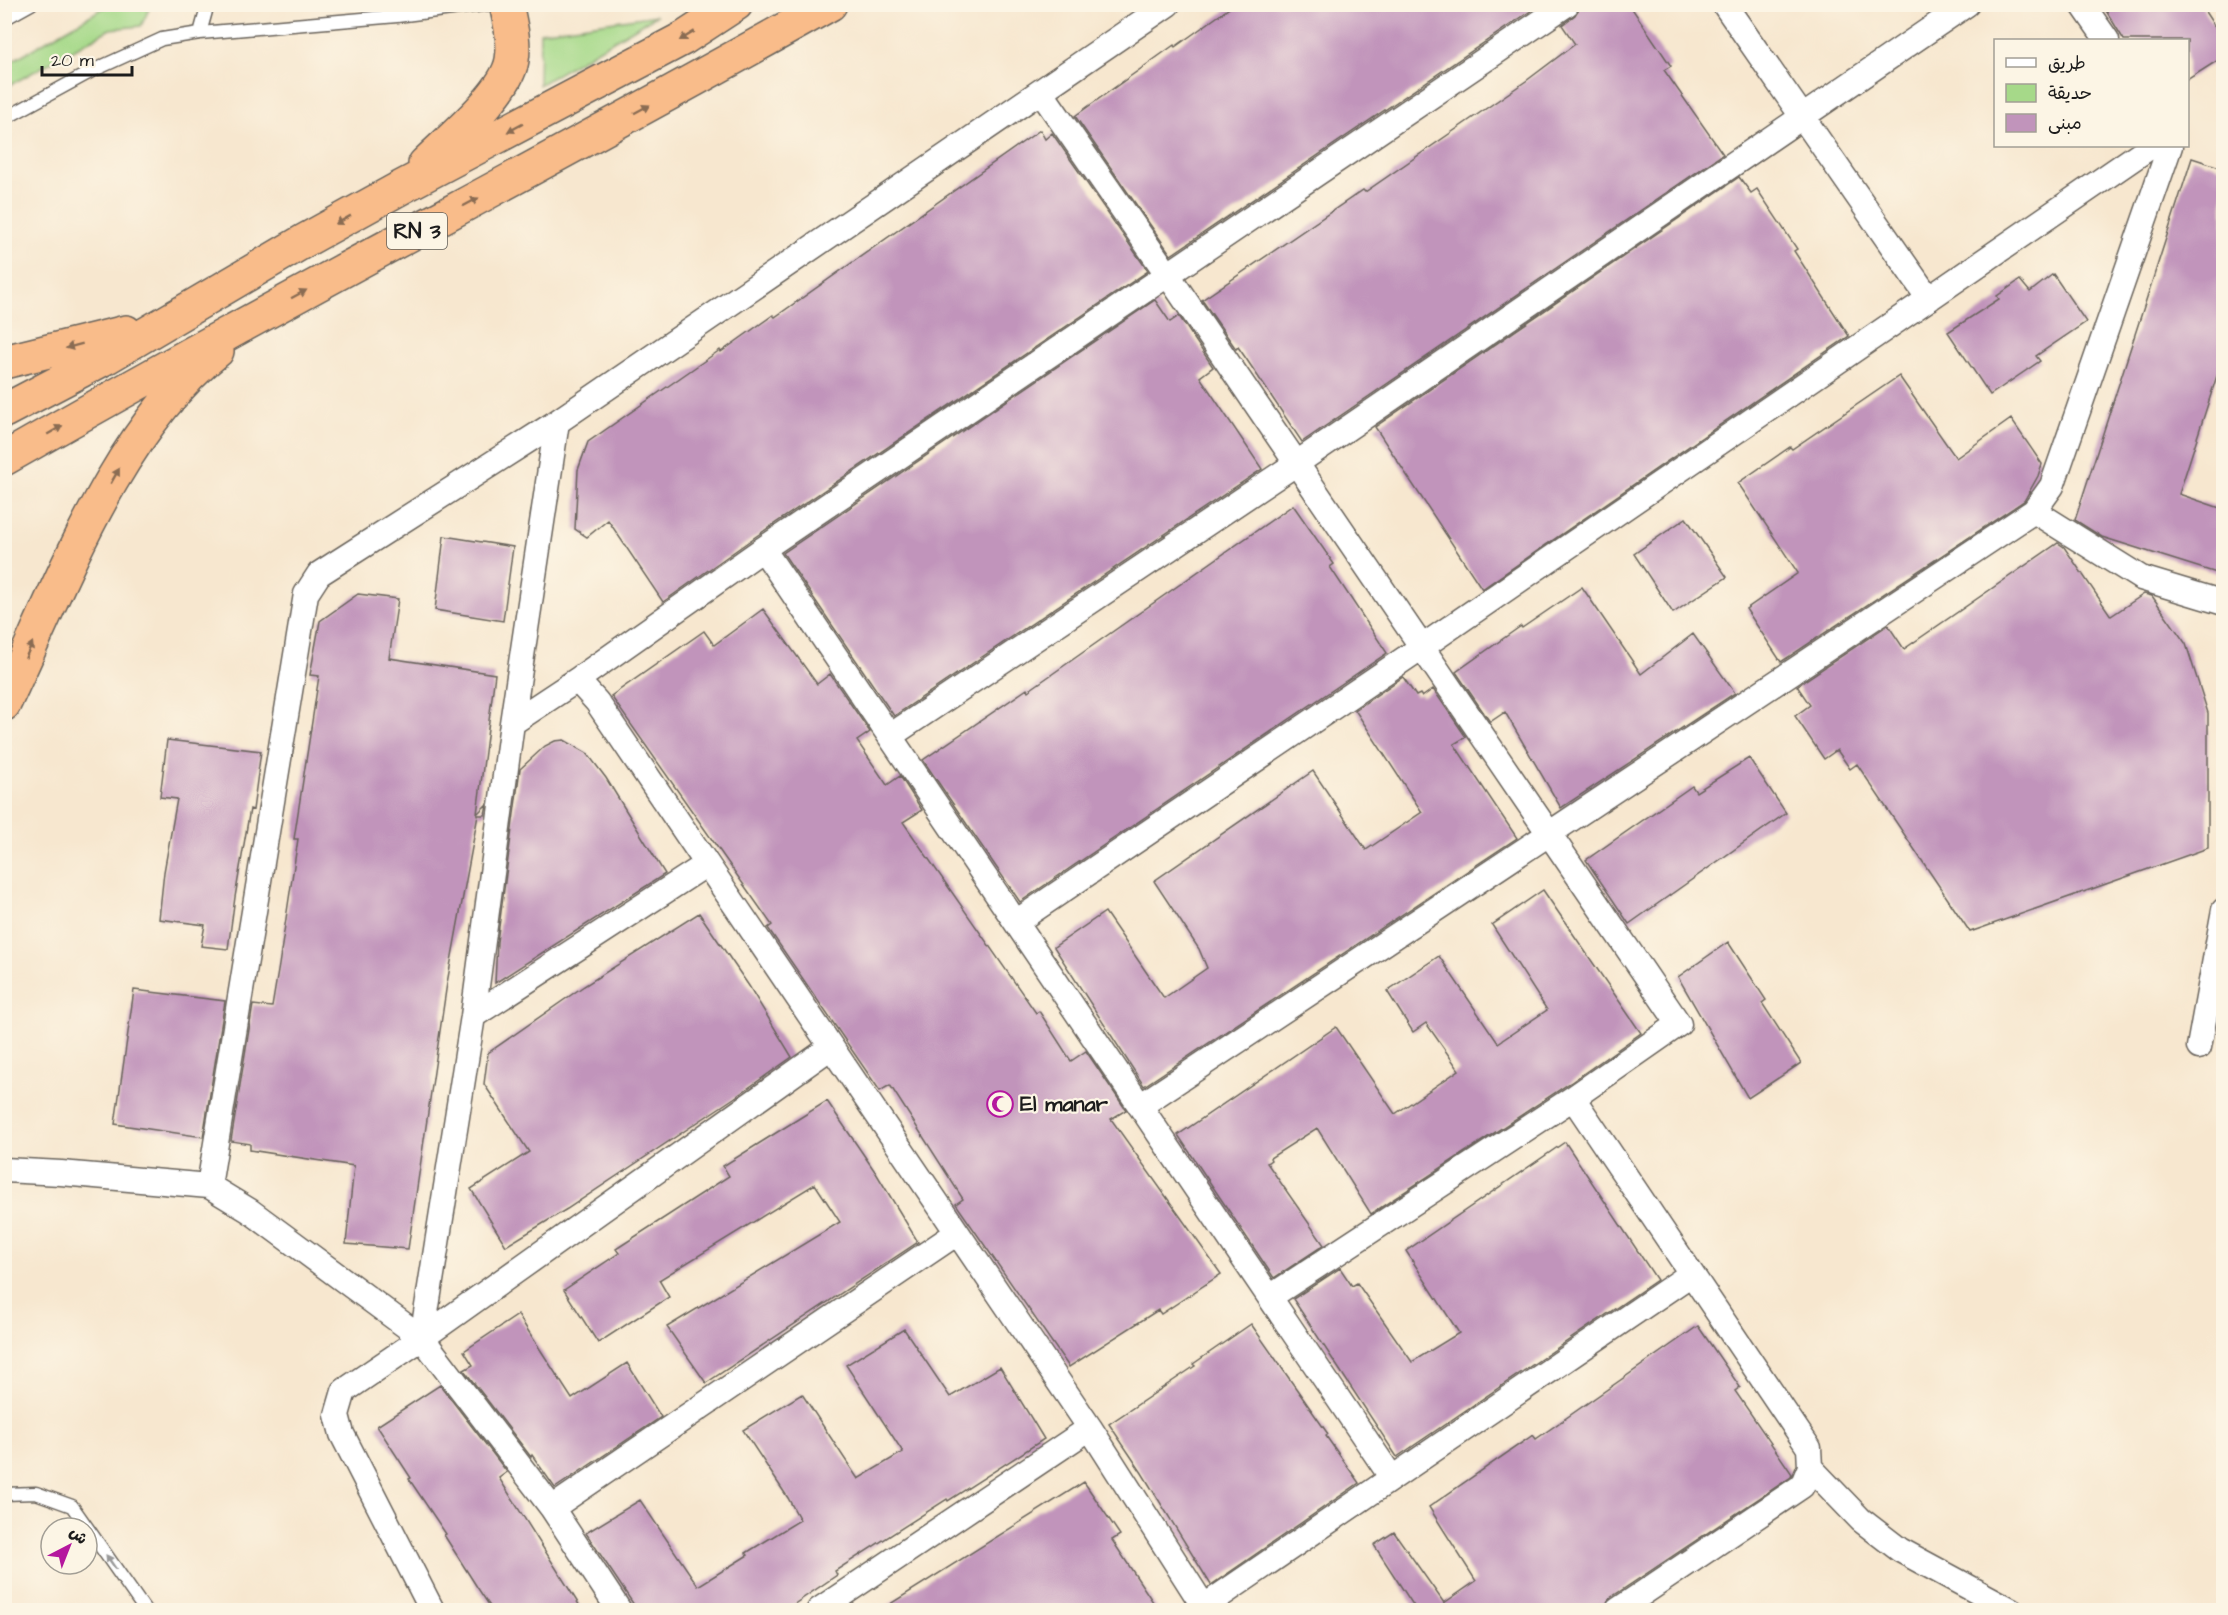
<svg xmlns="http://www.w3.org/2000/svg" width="2228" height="1615" viewBox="0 0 2228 1615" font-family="'Architects Daughter','Playpen Sans Arabic',sans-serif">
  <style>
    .green { fill: #a6d989; stroke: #617a52; stroke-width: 1.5 }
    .building { fill: #c194bb }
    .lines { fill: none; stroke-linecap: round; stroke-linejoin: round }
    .lane-casing { stroke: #69635b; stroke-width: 15 }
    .street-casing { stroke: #69635b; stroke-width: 27 }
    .highway-casing { stroke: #69635b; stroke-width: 36 }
    .lane { stroke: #fff; stroke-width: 12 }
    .street { stroke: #fff; stroke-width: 24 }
    .highway { stroke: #f9bc8a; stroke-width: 33 }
    .oneway { fill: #8a6c53 }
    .oneway2 { fill: #999 }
    .labels { text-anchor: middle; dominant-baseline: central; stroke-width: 4.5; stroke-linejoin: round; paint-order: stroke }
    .shield { fill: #fcf5e5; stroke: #5f5d58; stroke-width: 1.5 }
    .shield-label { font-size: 21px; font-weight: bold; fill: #1c1c1c }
    .poi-label { font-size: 22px; font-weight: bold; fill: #1c1c1c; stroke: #fcf5e5; text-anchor: start }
  </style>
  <rect width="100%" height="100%" fill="#fcf5e5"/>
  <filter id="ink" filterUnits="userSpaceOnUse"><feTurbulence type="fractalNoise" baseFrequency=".0167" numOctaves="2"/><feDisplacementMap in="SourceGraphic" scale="12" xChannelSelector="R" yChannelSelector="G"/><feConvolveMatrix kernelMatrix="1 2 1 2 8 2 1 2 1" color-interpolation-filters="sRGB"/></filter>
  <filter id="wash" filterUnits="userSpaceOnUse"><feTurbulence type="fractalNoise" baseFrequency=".008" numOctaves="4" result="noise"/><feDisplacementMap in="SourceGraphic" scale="24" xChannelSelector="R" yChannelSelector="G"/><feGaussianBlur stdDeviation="1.35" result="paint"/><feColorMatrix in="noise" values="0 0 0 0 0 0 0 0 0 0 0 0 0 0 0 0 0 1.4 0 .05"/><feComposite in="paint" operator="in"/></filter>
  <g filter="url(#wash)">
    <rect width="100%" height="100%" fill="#f7e7cf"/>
    <!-- green -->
    <path class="green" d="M110 4 151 5 141 26 110 29 5 88V65Z
      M657 15 539 85 540 32Z"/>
    <g id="blocks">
      <!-- building -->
      <path class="building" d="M1235 4H1541L1171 255 1075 116 1174 45 1175 47Z
        M1581 4H1629L1671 66 1664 70 1723 154 1302 442 1245 357 1238 347 1236 349 1202 300 1363 190 1365 192 1526 81 1575 44 1562 25 1575 15Z
        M2102 4H2200L2223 39V57L2187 80V40H2124Z
        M1040 130 1045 139 1052 133 1148 271 755 537 663 602 608 520 587 537 575 529 578 470 588 442 720 350 721 352 773 315 775 317Z
        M2192 158 2223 168V357L2179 494 2223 509V575L2102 537 2075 520Z
        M1739 177 1751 193 1757 189 1797 249 1794 251 1849 336 1482 589 1375 427Z
        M2053 274 2086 322 2036 356 2040 361 1990 395 1948 332 1999 299 1997 296 2020 280 2030 292Z
        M1155 300 1170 322 1179 316 1213 367 1200 377 1262 469 894 716 783 553Z
        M1899 376 1956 458 2011 419 2042 464 2038 476 2024 501 1781 662 1746 609 1798 573 1738 483 1790 447 1792 449Z
        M1293 505 1334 564 1330 567 1387 653 1020 902 923 760 1027 689 1028 691Z
        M1686 518 1727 577 1673 613 1634 554Z
        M444 536 513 547 503 621 435 610Z
        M2058 543 2064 547 2111 616 2144 594 2152 596 2186 644 2208 713V848L1970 932 1857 764 1850 769 1837 750 1824 759 1795 716 1810 705 1797 686 1888 625 1904 649Z
        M1582 587 1641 674 1693 634 1735 693 1561 808 1505 712 1490 722 1456 672 1521 626 1522 628Z
        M358 594 398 599 389 658 495 674 477 814 487 804 485 815H478L447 983 408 1249 346 1244 354 1166 250 1150V1144L231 1141 253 1005 272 1007 279 965 298 839H294L319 676 310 675 320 621Z
        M763 609 817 684 830 674 870 732 857 741 887 785 900 776 922 810 903 822 1036 1013 1039 1011 1071 1061 1086 1051 1126 1110 1111 1119 1221 1274 1161 1314 1158 1310 1069 1367 956 1204 963 1199 890 1085 880 1091 768 928 772 925 611 696 704 631 714 645Z
        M1403 677 1416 696 1420 694 1422 697 1433 689 1466 737 1454 744 1517 838 1144 1086 1054 947 1105 912 1164 998 1207 968 1199 949 1154 881 1313 771 1366 850 1422 812 1355 710Z
        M167 740 261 751 253 810 250 809 235 897 228 949 201 946 205 925 159 919 164 872 177 799 160 797Z
        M564 740 587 753 606 778 665 874 495 983 497 942 520 769 545 746 555 741Z
        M1749 758 1786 813 1629 924 1586 860 1692 786 1696 792Z
        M1543 890 1641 1033 1570 1083 1371 1214 1317 1128 1270 1158 1271 1160 1267 1163 1324 1245 1274 1278 1178 1135 1336 1027 1395 1114 1459 1070 1426 1023 1413 1032 1387 991 1439 956 1498 1043 1547 1010 1492 925Z
        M699 913 749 986 792 1057 734 1098 567 1209 506 1246 471 1189 529 1152 484 1084 488 1053 584 986Z
        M1728 942 1766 1000 1762 1003 1801 1063 1748 1098 1678 977Z
        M134 990 225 1001 203 1137 115 1124Z
        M827 1101 876 1173 918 1242 706 1383 667 1327 840 1222 815 1184 659 1280 669 1297 598 1343 564 1290 619 1253 616 1249 729 1176 723 1166Z
        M1565 1142 1657 1280 1397 1457 1293 1299 1340 1268 1352 1286 1357 1283 1412 1362 1459 1333 1406 1251Z
        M518 1315 572 1399 627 1363 661 1417 555 1488 532 1455 531 1457 464 1370 473 1365 464 1351Z
        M1251 1324 1328 1434 1326 1436 1359 1483 1211 1585 1142 1473 1109 1424 1195 1366 1193 1364Z
        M1698 1326 1740 1387 1735 1391 1792 1474 1791 1477 1610 1598 1604 1607 1600 1611H1417L1374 1545 1394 1532 1444 1603 1476 1581 1429 1507 1533 1435 1536 1439Z
        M904 1329 950 1397 1000 1367 1044 1439 948 1501 947 1499 835 1571 837 1575 784 1611H638L586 1533 640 1500 698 1586 748 1555 746 1553 800 1520 788 1498 743 1430 802 1394 858 1479 903 1452 846 1365Z
        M440 1385 507 1472 499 1478 583 1611H493L477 1587 444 1535 446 1534 409 1479 411 1478 377 1426Z
        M1084 1482 1120 1535 1112 1540 1159 1611H879Z"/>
    </g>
  </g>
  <g filter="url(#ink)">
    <use href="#blocks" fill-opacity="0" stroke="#69635b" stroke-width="1.5"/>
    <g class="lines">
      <!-- lane casing -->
      <g class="lane-casing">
        <path id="lane" d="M208 4 200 33 397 16 491 4
          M4 19 31 4
          M4 119 92 71 162 39 200 33
          M4 1494 36 1493 72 1506 145 1610"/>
      </g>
      <!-- street casing -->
      <g class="street-casing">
        <path id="street" d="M1724 4 1929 299
          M2082 4 2107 40
          M1041 92 1168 275 1679 1024 1573 1098 1270 1297
          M2034 511 2141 578 2224 603
          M763 549 1392 1478
          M577 680 597 702 1090 1428 1206 1610
          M512 723 577 680 763 549 1567 4
          M890 736 1297 463 1967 4
          M1016 922 1422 647 2151 146
          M473 1016 707 864
          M2199 1047 2224 910
          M1573 1098 1809 1448 1810 1467 1802 1486 1618 1610
          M1140 1106 2034 511 2052 486 2170 146
          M4 1170 61 1173 209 1186 250 1211 422 1338 552 1508 619 1610
          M209 1186 306 594 319 574 557 422 1168 4
          M422 1338 473 1016 512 723 557 422
          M1810 1467 1861 1520 1900 1550 2011 1610
          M552 1508 957 1233
          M432 1610 342 1434 337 1415 344 1391 422 1338 831 1047
          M819 1610 1090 1428
          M1199 1610 1691 1274"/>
      </g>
      <!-- highway casing -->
      <g class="highway-casing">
        <path id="highway" d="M425 164C449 140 507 93 512 60 515 41 510 23 506 4
          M4 362 126 332
          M4 411 107 357 304 241 402 187 684 38 736 4
          M4 459C277 302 556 159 830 4
          M4 704C60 587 114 434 217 351"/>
      </g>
      <!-- lane -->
      <use href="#lane" class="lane"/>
      <!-- street -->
      <use href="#street" class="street"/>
      <!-- highway -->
      <use href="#highway" class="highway"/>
    </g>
    <!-- one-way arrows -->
    <defs><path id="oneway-solid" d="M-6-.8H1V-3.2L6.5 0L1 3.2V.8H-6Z" transform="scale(1.5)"/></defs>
    <g class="oneway">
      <use href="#oneway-solid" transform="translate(687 36) rotate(149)"/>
      <use href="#oneway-solid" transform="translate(642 109) rotate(-28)"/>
      <use href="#oneway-solid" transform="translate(515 128) rotate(152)"/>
      <use href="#oneway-solid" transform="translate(471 202) rotate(-28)"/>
      <use href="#oneway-solid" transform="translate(343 220) rotate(151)"/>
      <use href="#oneway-solid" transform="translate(299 294) rotate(-28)"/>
      <use href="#oneway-solid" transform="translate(74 346) rotate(165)"/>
      <use href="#oneway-solid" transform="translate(55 430) rotate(-30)"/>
      <use href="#oneway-solid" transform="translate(115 476) rotate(-60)"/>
      <use href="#oneway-solid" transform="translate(29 650) rotate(-66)"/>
    </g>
    <use class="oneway2" href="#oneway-solid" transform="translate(111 1562) rotate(-125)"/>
  </g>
  <!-- icons -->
  <defs>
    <g id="mosque-ring" transform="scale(1.35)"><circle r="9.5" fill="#fcf5e5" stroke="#b5179e" stroke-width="1.5"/><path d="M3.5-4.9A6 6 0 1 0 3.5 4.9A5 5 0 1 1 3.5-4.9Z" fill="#b5179e"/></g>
  </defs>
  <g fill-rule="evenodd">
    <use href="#mosque-ring" x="1000" y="1104"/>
  </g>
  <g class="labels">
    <!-- shield labels -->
    <rect class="shield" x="387" y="213" width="60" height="36" rx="4.5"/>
    <g class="shield-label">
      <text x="417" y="231">RN 3</text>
    </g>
    <!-- poi labels -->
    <g class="poi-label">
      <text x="1020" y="1104">El manar</text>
    </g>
  </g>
  <!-- margin -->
  <rect width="2228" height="1615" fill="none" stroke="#fcf5e5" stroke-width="24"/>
  <!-- legend -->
  <rect x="1994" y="39" width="195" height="108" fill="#fcf5e5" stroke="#a29e95" stroke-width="1.5"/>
  <rect x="2006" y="58" width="30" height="9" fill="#ffffff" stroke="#a29e95" stroke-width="1.5"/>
  <text x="2048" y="69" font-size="18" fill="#1c1c1c">طريق</text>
  <rect x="2006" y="84" width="30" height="18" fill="#a6d989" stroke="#a29e95" stroke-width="1.5"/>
  <text x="2048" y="99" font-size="18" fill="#1c1c1c">حديقة</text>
  <rect x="2006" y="114" width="30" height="18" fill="#c194bb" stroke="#a29e95" stroke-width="1.5"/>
  <text x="2048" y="129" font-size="18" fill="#1c1c1c">مبنى</text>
  <!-- north arrow -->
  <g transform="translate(69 1546) rotate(42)"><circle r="28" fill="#fcf5e5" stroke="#a29e95" stroke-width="1.5"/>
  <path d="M0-4.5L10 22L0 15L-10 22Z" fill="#b5179e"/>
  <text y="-9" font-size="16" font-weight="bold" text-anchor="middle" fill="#1c1c1c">ش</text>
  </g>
  <!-- scale -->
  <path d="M42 66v9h90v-9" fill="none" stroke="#1c1c1c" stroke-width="3"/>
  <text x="51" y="66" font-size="18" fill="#1c1c1c" stroke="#fcf5e5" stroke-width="4.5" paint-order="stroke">20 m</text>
</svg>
